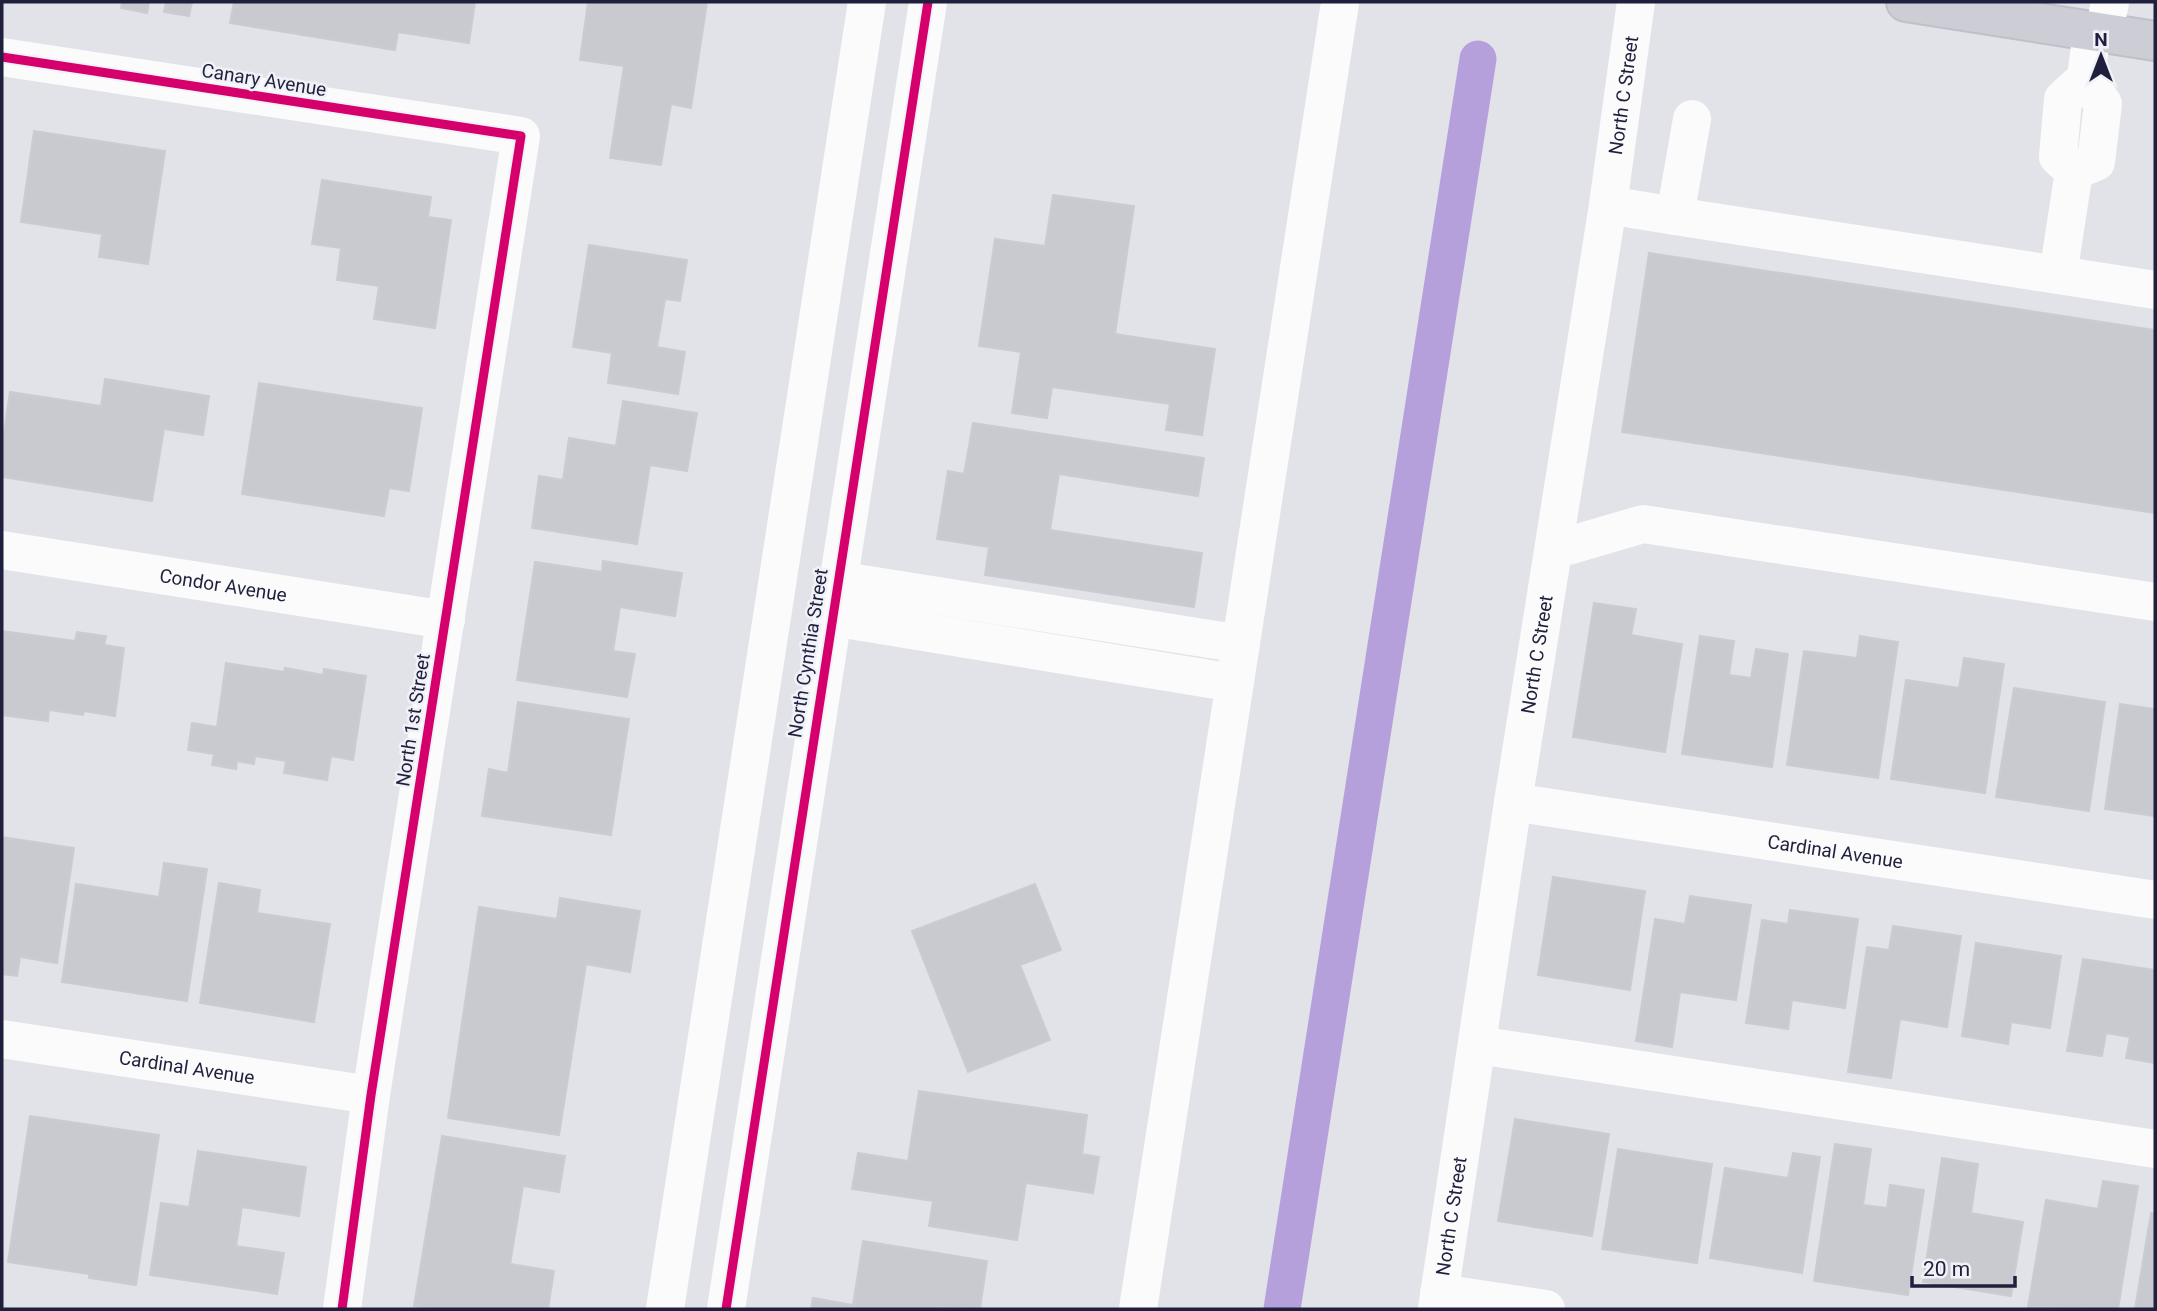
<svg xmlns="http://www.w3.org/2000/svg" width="2157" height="1311" viewBox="0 0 2157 1311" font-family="Roboto,sans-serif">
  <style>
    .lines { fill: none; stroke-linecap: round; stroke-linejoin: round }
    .canal { stroke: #b6a0db; stroke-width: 37 }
    .building { fill: #c9cad0; stroke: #cbccd2; stroke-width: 2 }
    .major-casing { stroke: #bfc0c9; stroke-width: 42 }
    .minor { stroke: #fbfbfc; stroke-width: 38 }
    .major { stroke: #cdcdd5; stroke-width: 38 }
    .cycleway-casing { stroke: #f0f2f8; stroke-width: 13 }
    .cycleway { stroke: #d6006c; stroke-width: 9 }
    .labels { text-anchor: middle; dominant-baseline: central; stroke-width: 5; stroke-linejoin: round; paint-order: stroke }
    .street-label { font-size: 19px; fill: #1f203d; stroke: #f0f2f8 }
  </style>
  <rect width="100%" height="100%" fill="#e2e3e9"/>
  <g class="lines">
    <!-- canal -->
    <path class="canal" d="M1282 1309 1478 59"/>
  </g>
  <!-- building -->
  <path class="building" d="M122 2H149L147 13 121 8Z
    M166 2H192L189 16 164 12Z
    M234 2H475L469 43 398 32 395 50 230 23Z
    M588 2H707L691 108 671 104 661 165 610 158 624 66 580 60Z
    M34 131 165 151 148 264 99 257 102 234 21 222Z
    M322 180 431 197 428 217 451 220 435 328 374 319 379 286 337 280 341 248 312 244Z
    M1053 195 1134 206 1115 334 1215 349 1202 435 1166 430 1170 404 1052 387 1047 418 1012 413 1021 352 979 346 995 239 1045 246Z
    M589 245 687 260 680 301 665 299 657 347 685 352 678 394 608 383 612 353 573 347Z
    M1649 253 2155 330V513L1622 432Z
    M105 379 209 396 203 435 164 429 152 501 2 477V446L10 392 101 406Z
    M259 383 422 408 409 491 389 488 384 516 242 494Z
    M623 401 697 413 687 471 650 465 637 544 532 528 539 476 563 480 569 438 616 446Z
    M973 423 1204 458 1198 496 1059 474 1050 530 1202 553 1194 607 985 575 989 547 937 539 948 471 964 474Z
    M603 561 682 573 675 616 620 607 613 651 635 654 627 697 517 680 535 562 602 572Z
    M1594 603 1636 609 1631 635 1682 644 1665 752 1573 737Z
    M2 631 75 641 77 632 106 636 104 645 124 648 115 716 84 711 83 715 49 710 48 721 2 715Z
    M1700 636 1734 641 1729 675 1751 678 1756 649 1788 654 1772 767 1682 754Z
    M1860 636 1898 642 1878 778 1787 765 1804 651 1857 658Z
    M1964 658 2004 664 1985 793 1891 779 1906 680 1959 688Z
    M226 663 284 672 285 668 323 675 324 669 366 676 353 760 331 756 327 780 284 773 286 761 255 756 254 764 237 761 236 769 212 765 214 754 188 750 192 723 217 727Z
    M2014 688 2105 702 2089 811 1996 797Z
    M518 702 629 719 611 835 482 816 489 769 508 773Z
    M2120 704 2155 709V816L2105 809Z
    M2 837 74 848 57 963 20 957 17 976 2 974Z
    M164 863 207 869 187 1001 62 982 76 884 159 897Z
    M1553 877 1645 891 1630 990 1538 975Z
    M219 883 260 890 257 913 330 924 314 1022 200 1003Z
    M1035 884 1061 950 1020 965 1050 1040 968 1072 912 931Z
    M1690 896 1751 905 1736 1000 1680 992 1672 1047 1636 1041 1655 919 1685 924Z
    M560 898 640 911 630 972 586 964 559 1135 448 1118 479 907 557 919Z
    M1790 910 1858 919 1845 1008 1792 1000 1788 1029 1746 1023 1762 920 1788 924Z
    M1893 926 1961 936 1947 1027 1900 1019 1891 1078 1848 1072 1867 947 1889 950Z
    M1976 943 2061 956 2050 1028 2011 1022 2008 1044 1962 1036Z
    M2083 959 2155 970V1063L2126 1058 2130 1037 2106 1033 2102 1056 2067 1051Z
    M919 1091 1087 1115 1082 1154 1099 1157 1093 1193 1026 1183 1017 1240 929 1226 933 1201 852 1189 858 1153 908 1161Z
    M30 1116 159 1135 136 1285 89 1278V1274L8 1262Z
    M1515 1119 1609 1134 1592 1236 1498 1221Z
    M442 1136 565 1156 559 1192 523 1186 510 1264 554 1271 548 1309H432L414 1306Z
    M1835 1144 1871 1149 1863 1205 1887 1208 1890 1185 1924 1190 1908 1295 1814 1281Z
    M1618 1149 1712 1164 1697 1263 1602 1249Z
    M198 1151 306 1167 299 1216 242 1207 236 1246 284 1253 277 1294 150 1275 161 1203 189 1207Z
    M1793 1153 1820 1157 1802 1273 1710 1258 1725 1168 1788 1178Z
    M1942 1158 1978 1164 1971 1213 2023 1222 2011 1296 1923 1282Z
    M2103 1181 2138 1186 2118 1309 2028 1307 2046 1200 2098 1209Z
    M2151 1213 2155 1214V1309H2135Z
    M863 1241 987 1261 980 1309 937 1307V1309H811L813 1298 853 1305Z"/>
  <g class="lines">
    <!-- major casing -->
    <g class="major-casing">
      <path id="major" d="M1906 2 2155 41"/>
    </g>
    <!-- minor -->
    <g class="minor">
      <path d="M2104 32 2110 2"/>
      <path d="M2 57 521 136 371 1095 342 1309"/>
      <path d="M1692 119 1675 216 2058 275 2074 171"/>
      <path d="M2074 171 2058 157 2063 99 2086 78 2092 31"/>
      <path d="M2074 171 2096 162 2103 104 2086 78"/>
      <path d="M1608 205 1675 216"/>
      <path d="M2058 275 2155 290"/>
      <path id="s1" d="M2 550 446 620"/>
      <path d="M1554 550 1643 524 2155 602"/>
      <path d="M837 580 1241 644"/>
      <path d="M832 617 1234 683"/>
      <path id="s2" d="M1513 802 2155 900"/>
      <path id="s3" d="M2 1039 371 1095"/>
      <path d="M1478 1045 2155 1149"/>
      <path d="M1439 1293 1546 1309"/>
      <path d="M665 1309 867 2"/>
      <path d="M726 1309 928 2"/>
      <path d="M1138 1309 1340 3"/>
      <path id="s4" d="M1437 1309 1513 802 1608 205 1636 2"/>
    </g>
    <!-- major -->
    <use href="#major" class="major"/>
    <!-- cycleway casing -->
    <g class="cycleway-casing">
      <path id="cycleway" d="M2 57 521 136 371 1095 342 1309
        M726 1309 928 2"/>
    </g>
    <!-- cycleway -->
    <use href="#cycleway" class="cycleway"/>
  </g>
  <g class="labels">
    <!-- street labels -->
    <g class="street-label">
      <text transform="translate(264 80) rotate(9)">Canary Avenue</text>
      <text stroke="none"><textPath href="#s4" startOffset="1228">North C Street</textPath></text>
      <text stroke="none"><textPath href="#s1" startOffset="224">Condor Avenue</textPath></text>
      <text transform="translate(808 653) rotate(-81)">North Cynthia Street</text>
      <text stroke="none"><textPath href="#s4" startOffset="662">North C Street</textPath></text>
      <text transform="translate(413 720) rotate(-81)">North 1st Street</text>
      <text stroke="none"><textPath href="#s2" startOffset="326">Cardinal Avenue</textPath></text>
      <text stroke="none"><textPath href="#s3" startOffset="187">Cardinal Avenue</textPath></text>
      <text stroke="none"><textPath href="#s4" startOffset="94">North C Street</textPath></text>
    </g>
  </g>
  <!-- border -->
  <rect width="2157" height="1311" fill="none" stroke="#1f203d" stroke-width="7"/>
  <!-- north arrow -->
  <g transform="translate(2101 56)" stroke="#f0f2f8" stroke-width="5" paint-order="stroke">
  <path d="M0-5L12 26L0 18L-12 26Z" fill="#1f203d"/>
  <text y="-10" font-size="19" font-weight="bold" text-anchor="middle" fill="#1f203d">N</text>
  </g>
  <!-- scale -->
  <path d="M1912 1276v10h103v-10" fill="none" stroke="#1f203d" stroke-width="3.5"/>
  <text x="1923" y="1276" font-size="21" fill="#1f203d" stroke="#f0f2f8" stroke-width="5" paint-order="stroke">20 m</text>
</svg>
